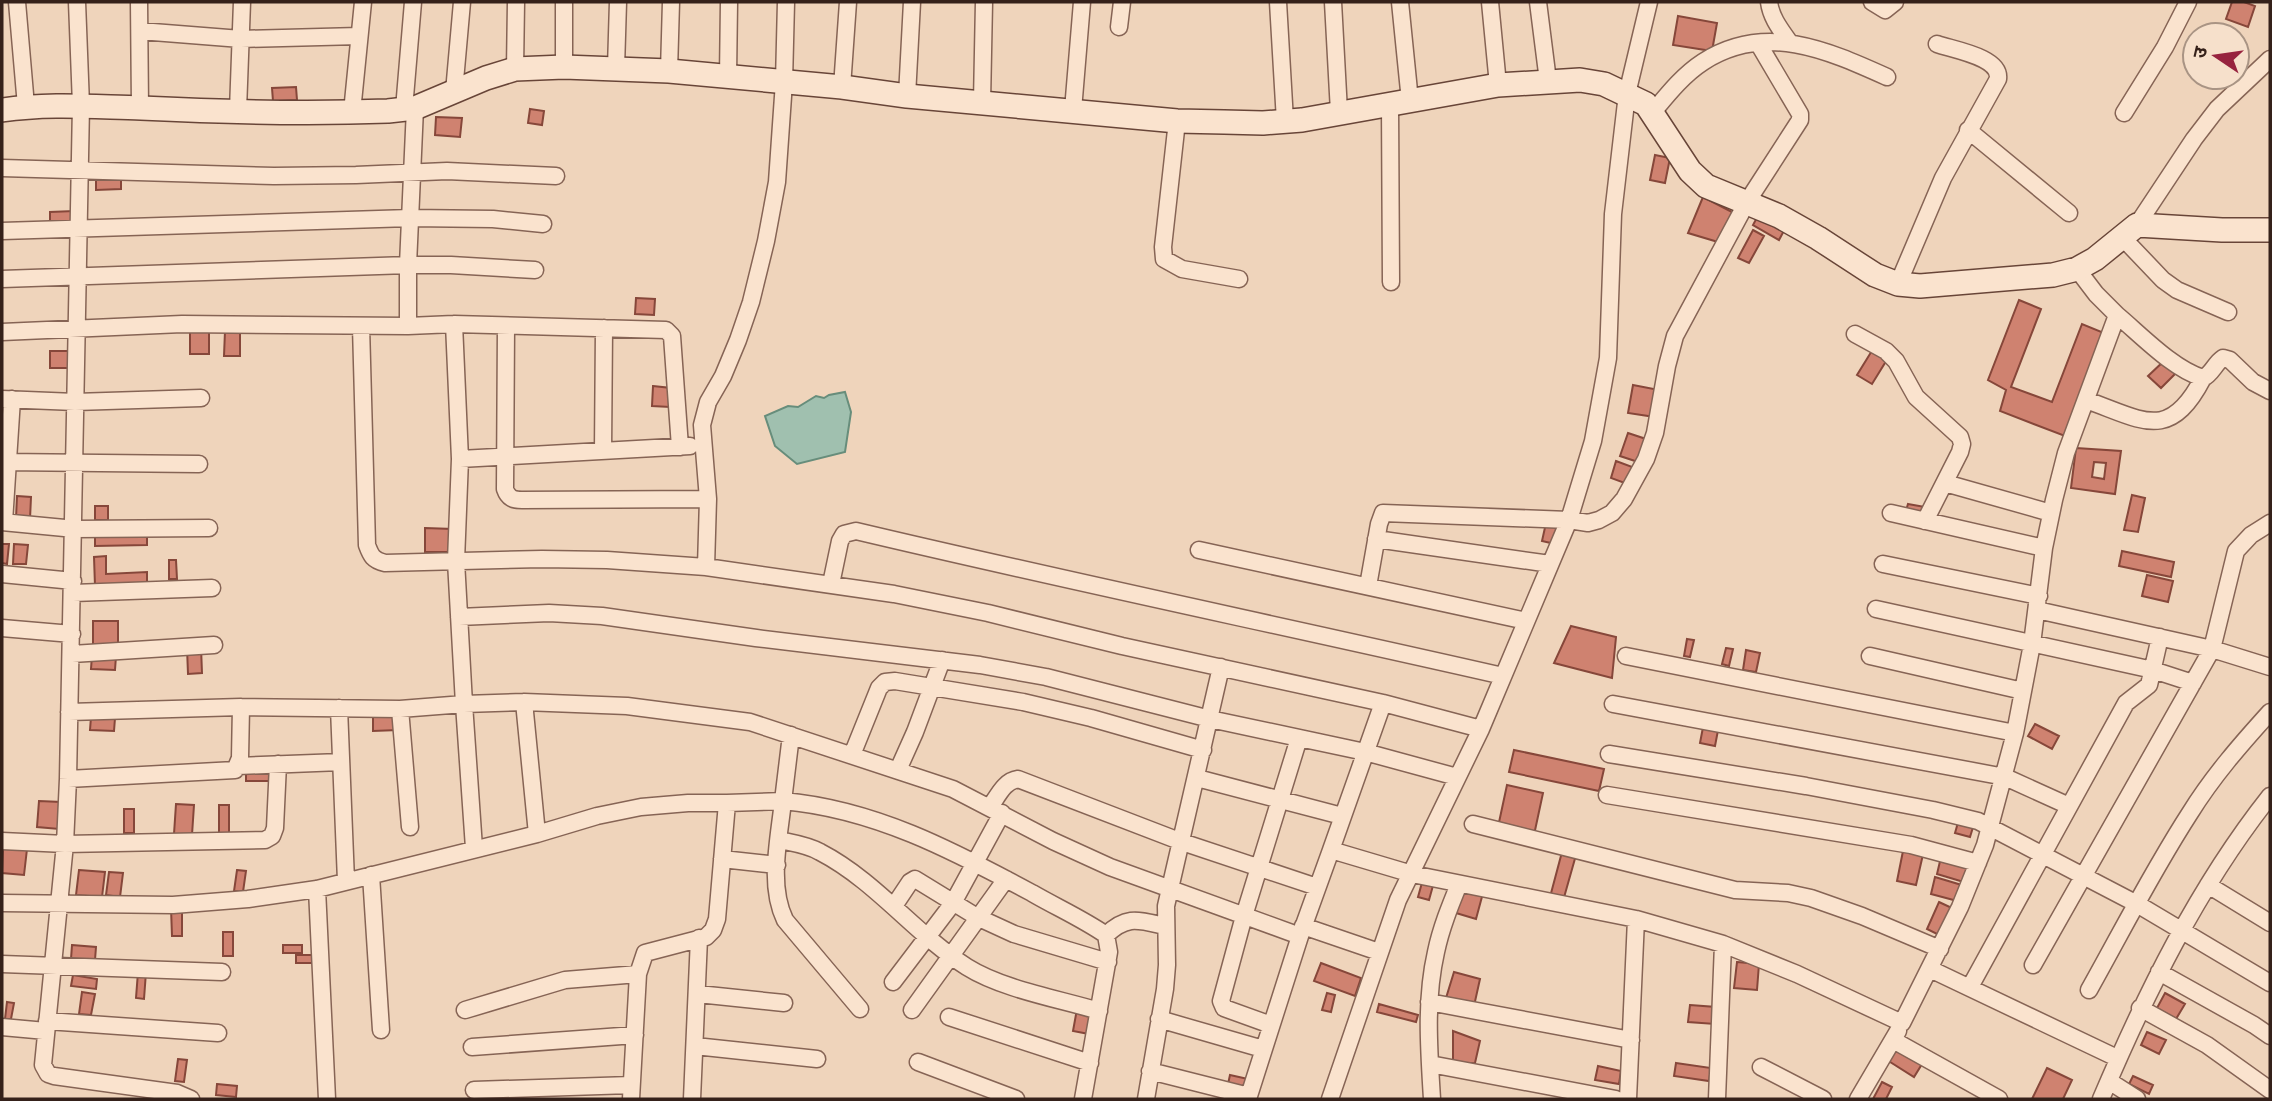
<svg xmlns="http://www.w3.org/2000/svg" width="2272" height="1101" viewBox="0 0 2272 1101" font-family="'IBM Plex Serif','Noto Sans Devanagari',serif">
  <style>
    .water { fill: #a0c0af; stroke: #678d7b; stroke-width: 2 }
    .building { fill: #cf8270; stroke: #86473a; stroke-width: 2; fill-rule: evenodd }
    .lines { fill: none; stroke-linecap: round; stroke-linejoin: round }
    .street-casing { stroke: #866455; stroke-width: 19 }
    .secondary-casing { stroke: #684538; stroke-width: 26 }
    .street { stroke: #fae3ce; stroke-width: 16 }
    .secondary { stroke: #fae3ce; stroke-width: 23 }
  </style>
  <rect width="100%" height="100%" fill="#efd4bb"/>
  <!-- water -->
  <path class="water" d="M845 392 851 412 845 452 797 464 775 446 765 416 788 406 798 407 816 396 824 398 829 395Z"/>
  <!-- building -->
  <path class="building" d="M2232 2H2244L2255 6 2248 27 2226 19Z
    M1678 16 1717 23 1712 51 1673 45Z
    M296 87 297 100 273 101 272 88Z
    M530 109 544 111 542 125 528 123Z
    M436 117 462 118 460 137 435 135Z
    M1655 155 1670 158 1665 183 1650 180Z
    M121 178V189L96 190V179Z
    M1703 197 1734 213 1718 242 1688 233Z
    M1761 210 1787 225 1779 240 1753 225Z
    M74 211 75 223 50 224V212Z
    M1753 230 1764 236 1749 263 1738 258Z
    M636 298 655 299 654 315 635 314Z
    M2019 300 2041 309 2011 387 2052 402 2082 324 2104 333 2065 436 2000 411 2006 390 1988 380Z
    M190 328H209V354H190Z
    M225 331H240V356H224Z
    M1873 349 1888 358 1872 384 1857 375Z
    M50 351H70V368H50Z
    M2165 360 2177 372 2161 388 2148 376Z
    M1633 385 1659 390 1655 417 1628 413Z
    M653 386 671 388 670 407 652 406Z
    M1628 433 1649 440 1641 463 1620 456Z
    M2076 448 2121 451 2115 494 2071 488ZM2094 462 2106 463 2104 479 2092 477Z
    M1616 461 1635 468 1630 485 1611 478Z
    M2132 495 2145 498 2138 532 2124 530Z
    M17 496 31 497 30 519 16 518Z
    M1908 504 1925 507 1922 518 1905 514Z
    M95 506H108V520H95Z
    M1546 523 1558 526 1555 544 1542 541Z
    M425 528 453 529V552H425Z
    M147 532V545L95 546V534Z
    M2 544H9L7 564 2 563Z
    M14 544 28 545 26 564H13Z
    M2122 551 2174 562 2171 577 2119 566Z
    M106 556V574L147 572V584L95 586 94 557Z
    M169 560H176L177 579H169Z
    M2147 575 2173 581 2168 602 2142 596Z
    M93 621H118V645H93Z
    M1571 626 1616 637 1612 678 1554 663Z
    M1687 639 1694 640 1690 657 1684 656Z
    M201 647 202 673 188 674 187 648Z
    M1726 648 1733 649 1729 666 1722 664Z
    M1746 650 1760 653 1756 672 1743 670Z
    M92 655 116 656 115 670 91 669Z
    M373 712H397L398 730 373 731Z
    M91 717 115 718 114 731 90 730Z
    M1704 722 1719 725 1715 746 1700 743Z
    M2035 724 2059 736 2052 749 2028 736Z
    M1514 750 1604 769 1599 791 1509 772Z
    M246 770H272V781H246Z
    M1507 785 1543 793 1534 835 1498 827Z
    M39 801 61 802 59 829 37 827Z
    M176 804 194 805 192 835 174 834Z
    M219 805H229V833H219Z
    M124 809H134V833H124Z
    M1959 819 1974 824 1970 837 1955 833Z
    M1904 846 1924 850 1916 885 1897 881Z
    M3 847 27 849 24 875 2 873Z
    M1562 852 1576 855 1563 901 1550 897Z
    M1941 857 1972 865 1967 883 1937 874Z
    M79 870 105 872 102 897 76 895Z
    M237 870 246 871 243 892 234 891Z
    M109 872 123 873 120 897 106 895Z
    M1935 877 1965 886 1961 902 1931 894Z
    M1423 879 1434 882 1429 900 1418 897Z
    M1462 888 1483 893 1476 919 1456 913Z
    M1939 902 1954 909 1941 936 1927 929Z
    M171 908H182V936H172Z
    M223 932H233V956H223Z
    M72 945 96 947 95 960 71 959Z
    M283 945H302V953H283Z
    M296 955H315V963H296Z
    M1737 962 1759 964 1757 990 1734 988Z
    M1321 963 1361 978 1355 996 1314 981Z
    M138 972H146L144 999 136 998Z
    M1454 972 1480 979 1474 1006 1446 998Z
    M73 975 97 979 96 989 71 986Z
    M82 992 95 994 91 1015 79 1014Z
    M1327 993 1335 995 1331 1012 1322 1010Z
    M2165 993 2185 1004 2176 1019 2157 1008Z
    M7 1002 14 1003 11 1019H5Z
    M1379 1004 1418 1015 1416 1022 1377 1012Z
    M1690 1005 1716 1007 1715 1024 1688 1022Z
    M1077 1009 1093 1011 1089 1034 1073 1031Z
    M1453 1031 1480 1041 1475 1063 1453 1064Z
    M2147 1032 2166 1040 2159 1054 2141 1045Z
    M1895 1047 1922 1064 1914 1077 1887 1060Z
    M178 1059 187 1060 184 1082 175 1081Z
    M1676 1063 1711 1068 1709 1081 1674 1076Z
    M1598 1066 1621 1071 1619 1084 1595 1080Z
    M2047 1068 2072 1080 2063 1099H2032Z
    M1230 1075 1248 1079 1246 1088 1228 1084Z
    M2133 1076 2153 1085 2149 1094 2129 1084Z
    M1882 1082 1892 1087 1886 1099H1873Z
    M217 1084 237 1086 236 1097 216 1095Z"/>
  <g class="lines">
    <!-- street casing -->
    <g class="street-casing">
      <path id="street" d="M17 2 26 106
        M77 2 81 105 68 779 65 844 43 1065 48 1074 54 1076 177 1093 191 1099
        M139 2 140 108
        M1278 2 1285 121
        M1333 2 1339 112
        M1400 2 1410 101
        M1490 2 1498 85
        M1538 2 1548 81
        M1769 2C1771 18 1781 30 1790 43
        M1872 2 1885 10 1895 2
        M1119 27 1122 2
        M140 31 241 39 359 36
        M564 67V2
        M616 68 618 2
        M515 69 516 2
        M669 71 671 2
        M728 77 729 2
        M842 87 848 2
        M454 92 462 2
        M907 96 912 2
        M982 102 984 2
        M1390 105 1391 282
        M404 109 413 2
        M238 110 242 2
        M1073 110 1082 2
        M352 112 363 2
        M1653 112C1668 94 1683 75 1703 62 1765 22 1827 50 1887 77
        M2124 113 2165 47 2188 2
        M1177 121 1163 247 1164 259 1182 269 1239 279
        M1968 130 2069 213
        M2 168 274 176 356 175 447 171 556 176
        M2137 225 2194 139 2217 109 2270 59
        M2 231 410 218 493 219 543 224
        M2122 237 2163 280 2177 290 2228 312
        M2 279 408 265H451L535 270
        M1898 284 1943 178 1998 79C2001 57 1954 50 1937 44
        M2117 315C2141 335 2173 369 2203 378 2212 374 2215 363 2223 358L2230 360 2253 382 2270 391
        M361 326 367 545C371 556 373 560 385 563L542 559 607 560 706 567 708 499 702 425 708 402 723 376 738 340 751 302 766 241 777 182 784 82 786 2
        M408 326 454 324 666 330 672 336 680 447
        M506 326 505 489C508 498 513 500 522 500L708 499
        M2 332 182 324 408 326V265L415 108
        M1855 334 1886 351 1896 361 1916 397 1960 437 1962 444 1960 452 1925 521
        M2 399 75 402 201 398
        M2086 400C2143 420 2169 443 2203 378
        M603 451 604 328
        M460 459 690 446
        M2 462 199 464
        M1945 483 2051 513
        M1891 513 2044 548
        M2 522 75 529 209 528
        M4 522 12 399
        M1376 539 1550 564
        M1199 550 1526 621
        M1883 564 2039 596
        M706 567 894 594 988 613 1122 646 1383 703 1481 729
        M2 574 73 581
        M831 584 840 541 844 534 856 531C1071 582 1288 627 1503 676
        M1368 586 1379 524 1383 513 1569 520 1588 523 1599 520 1612 513 1624 499 1646 459 1655 433 1667 366 1675 336 1747 202 1800 120V114L1758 43
        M73 593 212 588
        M1876 609 2153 670 2193 683
        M2037 610 2212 649 2270 667
        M459 617 549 613 602 616 756 638 980 665 1046 677 1210 719 1365 752 1457 777
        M2 628 72 634
        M72 654 214 645
        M1626 656 2015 733
        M1870 656 2023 691
        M524 702 537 834
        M1613 704 2005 777 2069 806
        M339 708 346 881
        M400 709 410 827
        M69 712 241 707 400 709 464 704 456 561 460 459 454 324
        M1609 754 1806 786 1933 810 1978 821 2137 904 2270 983
        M852 755 879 688 885 682 895 681 1023 702 1091 718 1203 750
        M238 766 341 762
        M898 770 915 732 942 660
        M1197 778 1342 816
        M68 779 235 770 240 758 241 707
        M1607 795 1911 845 1978 863
        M990 807C998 796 1004 781 1018 779L1182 842 1317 887
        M1473 824 1735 890 1788 893 1811 898 1862 916 1940 949
        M779 840C793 843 808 845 820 852 876 881 915 934 967 967 1002 989 1059 999 1099 1011
        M2 841 65 844 265 840 272 836 275 828 278 764
        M474 848 464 704 524 702 627 706 750 722 953 789 1053 841 1110 867 1300 936
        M1331 850 1383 703
        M722 859 777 865
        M371 875 381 1030
        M2208 885 2270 923
        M317 889 327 1099
        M2 903 173 905 248 899 317 889 537 834 597 816 641 807 688 803H727
        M894 906 910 882 915 879 977 917 1014 934 1108 962
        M1303 926 1379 952
        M1106 935C1127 915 1138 920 1165 926
        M2 964 222 972
        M2033 965 2212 649 2236 551 2251 535 2270 523
        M1930 969 2117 1058
        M2159 972 2254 1025 2270 1036
        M893 982 953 903 1002 813
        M1970 987 2126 703 2149 685 2160 637
        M2089 990C2122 931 2153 870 2190 813 2213 776 2241 744 2270 712
        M698 994 784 1003
        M1429 1002 1631 1040
        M2140 1008 2207 1045 2270 1090
        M860 1009 785 920C768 885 779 839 783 801 874 809 952 850 1032 893 1056 907 1083 919 1106 935L1109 952 1083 1099
        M465 1010 565 980 638 974
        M912 1010 1006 879
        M949 1017 1090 1063
        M1159 1019 1263 1049
        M47 1021 218 1033
        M1271 1025 1224 1008 1221 1001 1244 916 1299 738
        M2 1027 46 1031
        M1893 1040 1999 1099
        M695 1046 817 1059
        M472 1047 635 1035
        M918 1062 1016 1099
        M1430 1064 1616 1099
        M1761 1067 1823 1099
        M1150 1071 1249 1096
        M2109 1081 2137 1099
        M474 1090 631 1085
        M631 1099 638 974 645 953 706 937 713 930 717 919 727 803 783 801 791 735
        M692 1099 699 938
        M1146 1099 1165 989 1167 965 1166 906 1221 667
        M1248 1099 1300 936 1331 850 1412 874 1636 919 1723 944 1797 974 1902 1023 1960 907 1985 845 2015 733 2032 644 2044 548 2054 500 2066 453 2117 315 2096 294 2077 269
        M1330 1099 1398 900 1481 729 1569 520 1593 441 1608 358 1613 214 1627 94 1649 2
        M1432 1099C1429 1050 1425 1000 1436 952 1441 928 1450 906 1459 884
        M1628 1099 1636 919
        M1717 1099 1723 944
        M1858 1099 1898 1031
        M2101 1099C2146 993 2198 887 2270 796"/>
    </g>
    <!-- secondary casing -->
    <g class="secondary-casing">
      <path id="secondary" d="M2 110C49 103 94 107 141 108 223 112 306 114 388 111L415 108 486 78 515 69 564 67 669 71 842 87 907 96 1177 121 1224 122 1263 123 1302 120 1498 85 1580 80 1604 84 1646 104 1690 171 1706 186 1779 216 1818 238 1875 275 1898 284 1920 286 2053 275 2077 269 2095 259 2137 225 2222 230H2270"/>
    </g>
    <!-- street -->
    <use href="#street" class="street"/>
    <!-- secondary -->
    <use href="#secondary" class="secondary"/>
  </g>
  <!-- border -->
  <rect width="2272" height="1101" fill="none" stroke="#35211a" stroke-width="7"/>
  <!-- north arrow -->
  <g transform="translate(2216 56) rotate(283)"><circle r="33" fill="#f6e0cb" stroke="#a99484" stroke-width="2"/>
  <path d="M0-5L12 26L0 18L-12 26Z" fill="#97233e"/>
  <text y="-10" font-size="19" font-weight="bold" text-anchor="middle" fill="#35211a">उ</text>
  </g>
</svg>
